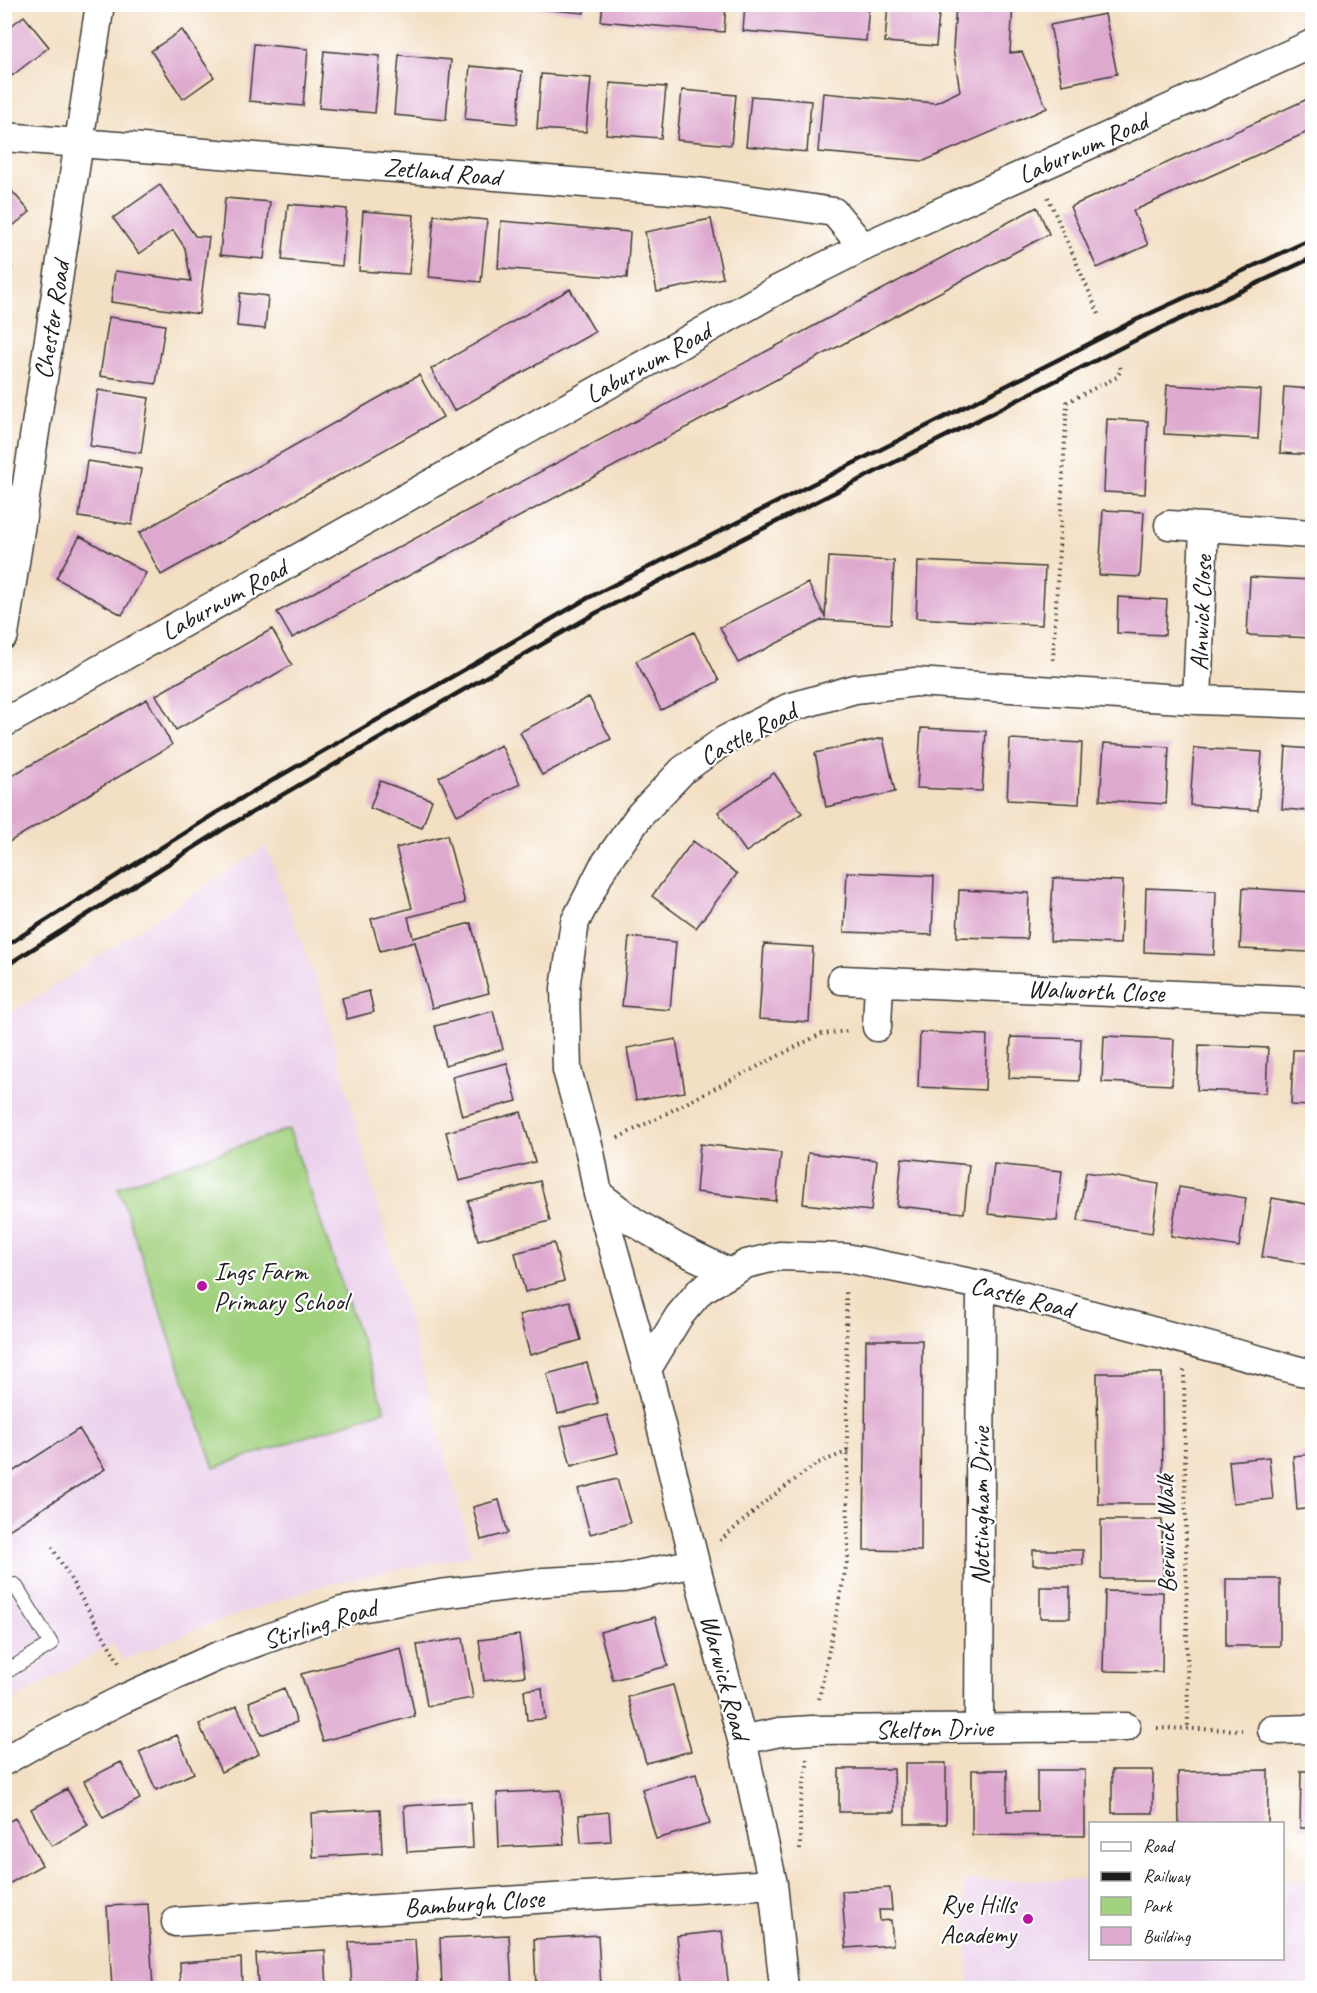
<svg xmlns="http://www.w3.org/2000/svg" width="1317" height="1993" viewBox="0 0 1317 1993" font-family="Caveat,sans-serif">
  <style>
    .built { fill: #ebd1ec }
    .green { fill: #a2d280; stroke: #5f774e; stroke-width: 1.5 }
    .building { fill: #dea9cf }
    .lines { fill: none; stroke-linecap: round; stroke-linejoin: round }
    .service-casing { stroke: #3c3935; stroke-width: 16 }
    .minor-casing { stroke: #3c3935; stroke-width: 31 }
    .path { stroke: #3c3935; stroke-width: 4; stroke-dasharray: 1.5 4.5; stroke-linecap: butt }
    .service { stroke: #fff; stroke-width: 14 }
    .minor { stroke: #fff; stroke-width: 28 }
    .rail { stroke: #1c1c1c; stroke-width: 4.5 }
    .poi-dot { fill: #b5179e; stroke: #fff; stroke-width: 2 }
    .labels { text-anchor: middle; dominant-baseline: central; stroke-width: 4.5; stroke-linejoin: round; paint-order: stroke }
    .street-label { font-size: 26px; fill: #1c1c1c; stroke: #fff }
    .poi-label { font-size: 26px; fill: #1c1c1c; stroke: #fff; text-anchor: start }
  </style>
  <rect width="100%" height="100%" fill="#fff"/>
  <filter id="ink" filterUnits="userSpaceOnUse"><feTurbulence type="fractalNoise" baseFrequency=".0167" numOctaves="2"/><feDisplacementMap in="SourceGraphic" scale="12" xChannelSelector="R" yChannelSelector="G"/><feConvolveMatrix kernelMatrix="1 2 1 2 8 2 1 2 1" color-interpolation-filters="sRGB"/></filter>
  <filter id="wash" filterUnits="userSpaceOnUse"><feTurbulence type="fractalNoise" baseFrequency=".008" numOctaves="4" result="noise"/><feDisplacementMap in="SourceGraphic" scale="24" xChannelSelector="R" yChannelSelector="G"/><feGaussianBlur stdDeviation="1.35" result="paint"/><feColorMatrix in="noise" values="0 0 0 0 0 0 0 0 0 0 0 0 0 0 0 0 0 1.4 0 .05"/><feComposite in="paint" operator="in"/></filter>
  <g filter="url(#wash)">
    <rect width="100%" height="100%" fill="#f3dfc3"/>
    <!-- built -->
    <path class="built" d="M266 846 322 997 472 1555 324 1585 213 1623 123 1660 113 1643 5 1706V1018Z
      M963 1880H1090V1958H1282L1283 1880H1312V1988H969Z"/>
    <!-- green -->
    <path class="green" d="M289 1129 385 1410 214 1468 118 1187Z"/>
    <g id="blocks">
      <!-- building -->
      <path class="building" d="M492 4H514V8L492 6Z
        M531 4H585L584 13 531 8Z
        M603 4H726L724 32 601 21Z
        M745 4H869L866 41 743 31Z
        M888 4H940L936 46 885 42Z
        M956 4H1013L1010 53 1022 52 1047 108 924 161 818 152 823 93 935 103 960 91 953 49Z
        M1105 14 1117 74 1062 85 1050 25Z
        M24 16 49 47 4 82V31Z
        M182 30 214 77 183 99 151 51Z
        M254 44 308 49 303 106 249 101Z
        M324 51 380 56 375 113 319 108Z
        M399 55 451 60 446 120 394 115Z
        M470 66 522 71 517 124 465 119Z
        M541 74 591 78 586 132 537 129Z
        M610 83 666 87 661 138 606 134Z
        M682 90 736 95 731 145 677 140Z
        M751 96 811 101 807 152 746 146Z
        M1312 97V130L1133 211 1148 245 1097 268 1070 207Z
        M4 182 30 212 4 233Z
        M160 185 195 236 209 237 199 314 111 302 115 271 191 281 185 248 173 230 139 254 113 218Z
        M225 198 270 202 264 259 220 255Z
        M288 204 347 209 342 266 282 260Z
        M1037 207 1049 234 292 638 277 612Z
        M363 211 414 215 409 274 359 271Z
        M434 215 487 220 481 282 429 277Z
        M711 219 723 278 657 292 645 232Z
        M501 221 630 232 627 278 498 268Z
        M4 266 12 267 6 314H4Z
        M570 289 595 332 454 411 431 369Z
        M240 293 268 296 265 329 237 326Z
        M109 317 165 325 156 384 100 376Z
        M419 375 443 417 161 575 139 533Z
        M1167 385 1261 390 1258 439 1164 434Z
        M1284 387 1312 389V455L1280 453Z
        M98 390 149 398 141 453 90 446Z
        M1107 419 1148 421 1145 494 1104 492Z
        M87 461 141 469 132 525 79 517Z
        M1103 510 1144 512 1140 577 1099 575Z
        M80 536 146 573 122 615 56 578Z
        M829 557 894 561 891 624 822 620 738 663 720 627 808 583 825 617Z
        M918 561 1045 567 1042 625 916 618Z
        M1250 577 1312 580V638L1247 635Z
        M1118 597 1167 600 1165 635 1117 633Z
        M272 629 292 665 176 730 156 695Z
        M694 632 719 681 661 710 636 661Z
        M589 697 611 739 542 775 520 732Z
        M147 699 172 745 4 845V780Z
        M921 728 986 731 982 791 917 788Z
        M883 738 895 792 826 807 815 753Z
        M1010 739 1082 743 1079 804 1007 800Z
        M1104 743 1169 747 1166 804 1100 800Z
        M501 745 520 784 457 815 439 777Z
        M1286 747 1312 749V811L1282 809Z
        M1194 748 1262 752 1258 810 1190 805Z
        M774 773 802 813 746 852 718 812Z
        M380 781 432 800 422 828 370 808Z
        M447 835 465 903 408 917 413 938 471 923 489 993 432 1008 415 942 380 951 371 919 412 908 396 848Z
        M693 841 737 874 696 928 652 896Z
        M847 872 934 876 932 935 844 932Z
        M1053 878 1123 881 1120 944 1050 941Z
        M1146 888 1216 891 1214 955 1144 952Z
        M1243 888 1312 892 1309 952 1240 949Z
        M959 890 1029 893 1027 939 957 937Z
        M629 937 676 942 670 1010 622 1006Z
        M764 944 813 947 809 1022 759 1019Z
        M369 991 374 1012 347 1019 342 998Z
        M493 1011 503 1049 445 1065 435 1026Z
        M920 1032 987 1035 985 1090 918 1087Z
        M1104 1036 1174 1039 1172 1085 1102 1082Z
        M1011 1037 1081 1039 1079 1081 1009 1078Z
        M676 1039 685 1092 636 1100 627 1048Z
        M1199 1045 1268 1048 1266 1093 1197 1090Z
        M1293 1050H1312V1106L1291 1105Z
        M507 1063 517 1101 462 1116 452 1077Z
        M521 1112 535 1162 459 1181 446 1132Z
        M700 1144 781 1153 776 1201 696 1192Z
        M808 1153 877 1160 871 1211 803 1204Z
        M902 1158 969 1165 964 1213 897 1206Z
        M994 1164 1062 1171 1057 1221 988 1214Z
        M1086 1172 1159 1184 1152 1233 1078 1221Z
        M540 1181 550 1221 478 1240 468 1201Z
        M1179 1187 1246 1198 1239 1247 1171 1236Z
        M1272 1198 1312 1205V1265L1262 1257Z
        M554 1243 564 1281 525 1292 515 1253Z
        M570 1301 581 1340 530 1355 519 1315Z
        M866 1340H922L921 1551 864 1550Z
        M587 1363 598 1403 558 1414 547 1374Z
        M1097 1373H1162L1163 1504H1098Z
        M607 1415 618 1453 571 1466 561 1427Z
        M79 1429 105 1469 4 1533V1473L6 1476Z
        M1312 1454V1508L1297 1510 1293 1456Z
        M1269 1457 1273 1499 1233 1503 1229 1461Z
        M617 1479 630 1523 590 1534 578 1489Z
        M499 1500 508 1533 481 1540 473 1507Z
        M1101 1520H1162L1163 1579H1101Z
        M1033 1550H1083V1565H1033Z
        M1226 1579H1280V1646H1226Z
        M1040 1587H1070V1618H1040Z
        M1105 1591 1163 1592 1162 1672 1103 1671Z
        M1310 1613H1312V1665H1310Z
        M655 1617 668 1666 613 1680 600 1632Z
        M519 1635 525 1676 484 1681 479 1640Z
        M463 1638 473 1698 427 1706 417 1645Z
        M401 1648 415 1716 323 1741 301 1674Z
        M673 1685 691 1751 646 1763 628 1697Z
        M284 1688 297 1722 261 1735 249 1702Z
        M542 1688 545 1719 527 1720 524 1690Z
        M237 1706 259 1754 221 1772 199 1724Z
        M177 1735 194 1773 156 1790 139 1752Z
        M121 1762 140 1799 103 1818 84 1781Z
        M905 1763H946V1824H905Z
        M839 1769H894L895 1812H839Z
        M972 1770H1007V1811H1037V1770H1085V1836L972 1835Z
        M1112 1770H1153V1813H1112Z
        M1268 1770V1824H1179L1178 1772Z
        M1301 1771H1312V1828H1300Z
        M696 1774 710 1824 656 1839 642 1789Z
        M67 1789 88 1825 52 1846 31 1809Z
        M561 1790 564 1844 499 1847 497 1793Z
        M471 1802 473 1848 407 1852 404 1806Z
        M380 1809 382 1853 313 1857 311 1813Z
        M609 1812 611 1841 581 1843 579 1815Z
        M15 1818 42 1865 7 1885 4 1880V1824Z
        M890 1888 892 1910H879L880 1921 891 1920 893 1945 846 1948 842 1891Z
        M148 1904 153 1988H112L107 1906Z
        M722 1931 729 1988H683L677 1936Z
        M509 1935 512 1988H442L440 1938Z
        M598 1935 601 1988H536L534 1939Z
        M415 1939 418 1988H352L349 1942Z
        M325 1950 327 1988H258L256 1954Z
        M241 1958 242 1988H181L180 1962Z"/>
    </g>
  </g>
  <g filter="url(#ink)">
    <use href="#blocks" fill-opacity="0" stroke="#3c3935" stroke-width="1.5"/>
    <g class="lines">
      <!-- service casing -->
      <g class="service-casing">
        <path id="service" d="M4 1592 15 1585 51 1644 4 1673"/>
      </g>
      <!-- minor casing -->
      <g class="minor-casing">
        <path id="minor" d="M4 137 698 192 834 212 863 247
          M1169 525 1204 527
          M4 635 100 4
          M1197 700 1204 527 1312 534
          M4 723 777 290 863 247 1312 44
          M842 980 1312 1001
          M877 1027 879 982
          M598 1194 634 1222 676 1247 730 1273
          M647 1369 679 1316 701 1290 746 1264 779 1256 846 1258 981 1285 1300 1371 1312 1373
          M979 1728 981 1285
          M1272 1730 1312 1729
          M742 1740 780 1732 813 1730 1126 1727
          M4 1761 41 1740 123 1699 216 1657 342 1611 440 1594 544 1582 623 1578 695 1563
          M176 1922 773 1884
          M784 1988 773 1884 742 1740 695 1563 647 1369 598 1194 590 1152 567 1070 565 988 575 922 603 867 640 815 683 770 725 740 788 708 855 689 916 682 1197 700 1312 704"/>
      </g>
      <!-- path -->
      <path class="path" d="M1048 197 1100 317
        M1053 660 1067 402 1117 377 1121 370 1119 363
        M618 1138 821 1034 849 1031
        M1184 1370 1188 1728
        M720 1541 765 1502 816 1464 849 1451
        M52 1547 121 1666
        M819 1699 848 1557 846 1289
        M1157 1728 1242 1730
        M800 1850V1809L808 1759"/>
      <!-- service -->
      <use href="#service" class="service"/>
      <!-- minor -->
      <use href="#minor" class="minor"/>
      <!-- rail -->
      <path class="rail" d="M4 947 216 813 588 598 1136 320 1312 239
        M4 967 225 828 596 613 1144 336 1312 258"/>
    </g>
  </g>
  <!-- markers -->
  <g class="poi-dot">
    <circle cx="202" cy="1286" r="6"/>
    <circle cx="1028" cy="1919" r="6"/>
  </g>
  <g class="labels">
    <!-- street labels -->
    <g class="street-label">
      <text transform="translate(1083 148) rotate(-24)">Laburnum Road</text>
      <text transform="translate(442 172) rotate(5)">Zetland Road</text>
      <text transform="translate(52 320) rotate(-81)">Chester Road</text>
      <text transform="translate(648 363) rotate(-29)">Laburnum Road</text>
      <text transform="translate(224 600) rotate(-29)">Laburnum Road</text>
      <text transform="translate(1201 613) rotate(-88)">Alnwick Close</text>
      <text transform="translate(748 734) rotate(-28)">Castle Road</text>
      <text transform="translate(1096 991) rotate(2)">Walworth Close</text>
      <text transform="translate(1022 1297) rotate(14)">Castle Road</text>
      <text transform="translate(980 1506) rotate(-90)">Nottingham Drive</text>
      <text transform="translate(1166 1534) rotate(-91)">Berwick Walk</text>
      <text transform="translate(320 1624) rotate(-17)">Stirling Road</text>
      <text transform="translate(725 1677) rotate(75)">Warwick Road</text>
      <text transform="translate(934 1729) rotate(-1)">Skelton Drive</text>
      <text transform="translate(474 1903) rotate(-4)">Bamburgh Close</text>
    </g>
    <!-- poi labels -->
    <g class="poi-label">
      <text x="214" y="1271">Ings Farm<tspan x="214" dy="30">Primary School</tspan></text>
      <text x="1016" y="1904" text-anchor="end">Rye Hills<tspan x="1016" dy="30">Academy</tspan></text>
    </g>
  </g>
  <!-- margin -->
  <rect width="1317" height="1993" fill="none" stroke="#fff" stroke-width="24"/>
  <!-- legend -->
  <rect x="1089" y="1822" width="195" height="138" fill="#ffffff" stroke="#a4a4a4" stroke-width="1.5"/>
  <rect x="1101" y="1842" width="30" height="9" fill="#ffffff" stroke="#a4a4a4" stroke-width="1.5"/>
  <text x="1143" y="1852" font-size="18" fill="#1c1c1c">Road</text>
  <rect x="1101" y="1872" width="30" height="9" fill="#1c1c1c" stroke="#a4a4a4" stroke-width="1.5"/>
  <text x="1143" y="1882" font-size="18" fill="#1c1c1c">Railway</text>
  <rect x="1101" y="1897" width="30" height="18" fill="#a2d280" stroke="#a4a4a4" stroke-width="1.5"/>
  <text x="1143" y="1912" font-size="18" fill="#1c1c1c">Park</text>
  <rect x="1101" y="1927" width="30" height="18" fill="#dea9cf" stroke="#a4a4a4" stroke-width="1.5"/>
  <text x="1143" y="1942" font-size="18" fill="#1c1c1c">Building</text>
</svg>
